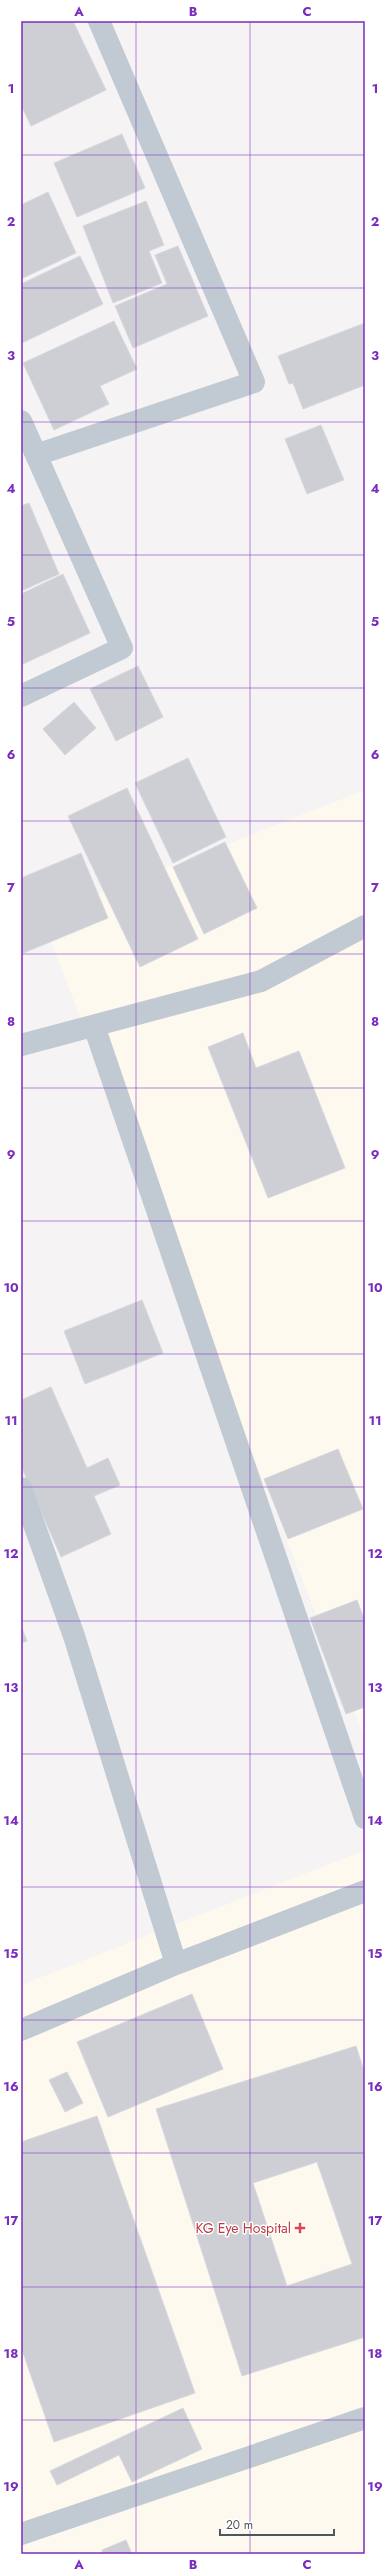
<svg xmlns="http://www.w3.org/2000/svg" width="386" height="2575" viewBox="0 0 386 2575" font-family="Jost,sans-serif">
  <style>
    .commercial { fill: #fdf9ef }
    .building { fill: #cdcfd5; stroke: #d7d9de; fill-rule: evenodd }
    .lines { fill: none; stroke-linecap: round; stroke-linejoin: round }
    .minor { stroke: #c1cad2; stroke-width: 22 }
    .grid { fill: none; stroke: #7b2cbf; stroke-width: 1; stroke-opacity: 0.55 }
    .health-dot { fill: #e0444e; stroke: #fff; stroke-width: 1.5 }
    .labels { text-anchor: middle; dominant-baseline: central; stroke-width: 3; stroke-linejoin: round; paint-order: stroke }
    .health-label { font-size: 14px; fill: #be3a42; stroke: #fff; text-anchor: end }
    .neatline { fill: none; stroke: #7b2cbf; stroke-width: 1.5 }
    .grid-label { font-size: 13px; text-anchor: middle; font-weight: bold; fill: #7b2cbf }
  </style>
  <rect width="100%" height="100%" fill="#f5f3f3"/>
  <!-- commercial -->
  <path class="commercial" d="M365 790V1739L41 917Z
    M365 1850V2554H21V1985Z"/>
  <!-- building -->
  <path class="building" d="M21 21H73L106 90 31 126 21 105Z
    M122 134 145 188 77 217 54 163Z
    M48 192 76 253 21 279V205Z
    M146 201 164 245 149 251 162 283 113 303 83 226Z
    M178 246 208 316 133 348 115 306 167 284 155 255Z
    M80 256 103 304 22 343 21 284Z
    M114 321 137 369 100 386 109 404 54 430 23 363Z
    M365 323V385L303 409 293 383 289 384 278 356Z
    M321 425 344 480 307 494 285 439Z
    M29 503 59 574 21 591V506Z
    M63 574 90 633 21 665V594Z
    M138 666 163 717 116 741 90 689Z
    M74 702 96 728 65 755 43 729Z
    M188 758 226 837 173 863 135 783Z
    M127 788 198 939 140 967 68 816Z
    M225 842 257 908 204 934 173 867Z
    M81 853 108 918 21 954V878Z
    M243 1033 256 1068 299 1051 345 1168 268 1198 208 1047Z
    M142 1300 163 1353 85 1384 64 1331Z
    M51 1387 87 1468 108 1458 120 1485 94 1496 111 1534 61 1557 21 1466V1400Z
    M338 1449 363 1509 288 1539 264 1479Z
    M357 1600 365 1621V1707L346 1714 310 1618Z
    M21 1626 27 1641 21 1643Z
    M192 1994 223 2069 108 2117 77 2042Z
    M356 2046 365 2074V2337L242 2376 156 2109ZM317 2162 352 2264 287 2286 253 2183Z
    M67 2072 83 2103 65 2112 49 2080Z
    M97 2116 195 2393 54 2442 21 2347V2142Z
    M183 2408 202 2449 132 2482 119 2455 57 2485 50 2471Z
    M126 2540 132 2554H103L102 2550Z"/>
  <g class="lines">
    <!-- minor -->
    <path class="minor" d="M21 421 122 648 21 696
      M36 455 254 382 99 21
      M94 1026 365 1818
      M21 1045 261 981 365 926
      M21 1488 74 1636 176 1964
      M21 2030 176 1964 365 1891
      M21 2534 365 2418"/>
  </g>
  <!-- grid -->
  <path class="grid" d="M136 21V2554M250 21V2554M21 155H365M21 288H365M21 422H365M21 555H365M21 688H365M21 821H365M21 954H365M21 1088H365M21 1221H365M21 1354H365M21 1487H365M21 1621H365M21 1754H365M21 1887H365M21 2020H365M21 2153H365M21 2287H365M21 2420H365"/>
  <!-- markers -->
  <path class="health-dot" d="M298 2222h4v4h4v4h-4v4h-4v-4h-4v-4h4z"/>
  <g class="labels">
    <!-- health labels -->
    <g class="health-label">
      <text x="291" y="2228">KG Eye Hospital</text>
    </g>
  </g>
  <!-- border -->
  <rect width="386" height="2575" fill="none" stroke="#ffffff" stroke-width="44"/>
  <!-- scale -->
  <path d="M220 2529v6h114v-6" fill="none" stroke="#4a5661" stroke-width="2"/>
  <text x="226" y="2529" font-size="12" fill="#4a5661" stroke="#ffffff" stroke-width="3" paint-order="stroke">20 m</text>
  <rect x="22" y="22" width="342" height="2531" class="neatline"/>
  <g class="grid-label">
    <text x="79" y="16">A</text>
    <text x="193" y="16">B</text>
    <text x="307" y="16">C</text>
    <text x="11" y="93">1</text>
    <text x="375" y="93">1</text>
    <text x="11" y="226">2</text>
    <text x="375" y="226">2</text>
    <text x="11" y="360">3</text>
    <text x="375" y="360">3</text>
    <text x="11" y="493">4</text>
    <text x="375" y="493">4</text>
    <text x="11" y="626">5</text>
    <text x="375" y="626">5</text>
    <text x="11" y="759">6</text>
    <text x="375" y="759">6</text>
    <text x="11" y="892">7</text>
    <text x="375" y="892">7</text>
    <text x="11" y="1026">8</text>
    <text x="375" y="1026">8</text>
    <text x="11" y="1159">9</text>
    <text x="375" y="1159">9</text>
    <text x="11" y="1292">10</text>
    <text x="375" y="1292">10</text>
    <text x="11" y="1425">11</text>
    <text x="375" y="1425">11</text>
    <text x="11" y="1558">12</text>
    <text x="375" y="1558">12</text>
    <text x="11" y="1692">13</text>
    <text x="375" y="1692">13</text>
    <text x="11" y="1825">14</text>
    <text x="375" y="1825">14</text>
    <text x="11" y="1958">15</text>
    <text x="375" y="1958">15</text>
    <text x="11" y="2091">16</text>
    <text x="375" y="2091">16</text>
    <text x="11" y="2225">17</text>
    <text x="375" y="2225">17</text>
    <text x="11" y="2358">18</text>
    <text x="375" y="2358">18</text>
    <text x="11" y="2491">19</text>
    <text x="375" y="2491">19</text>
    <text x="79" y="2569">A</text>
    <text x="193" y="2569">B</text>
    <text x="307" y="2569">C</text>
  </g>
</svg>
